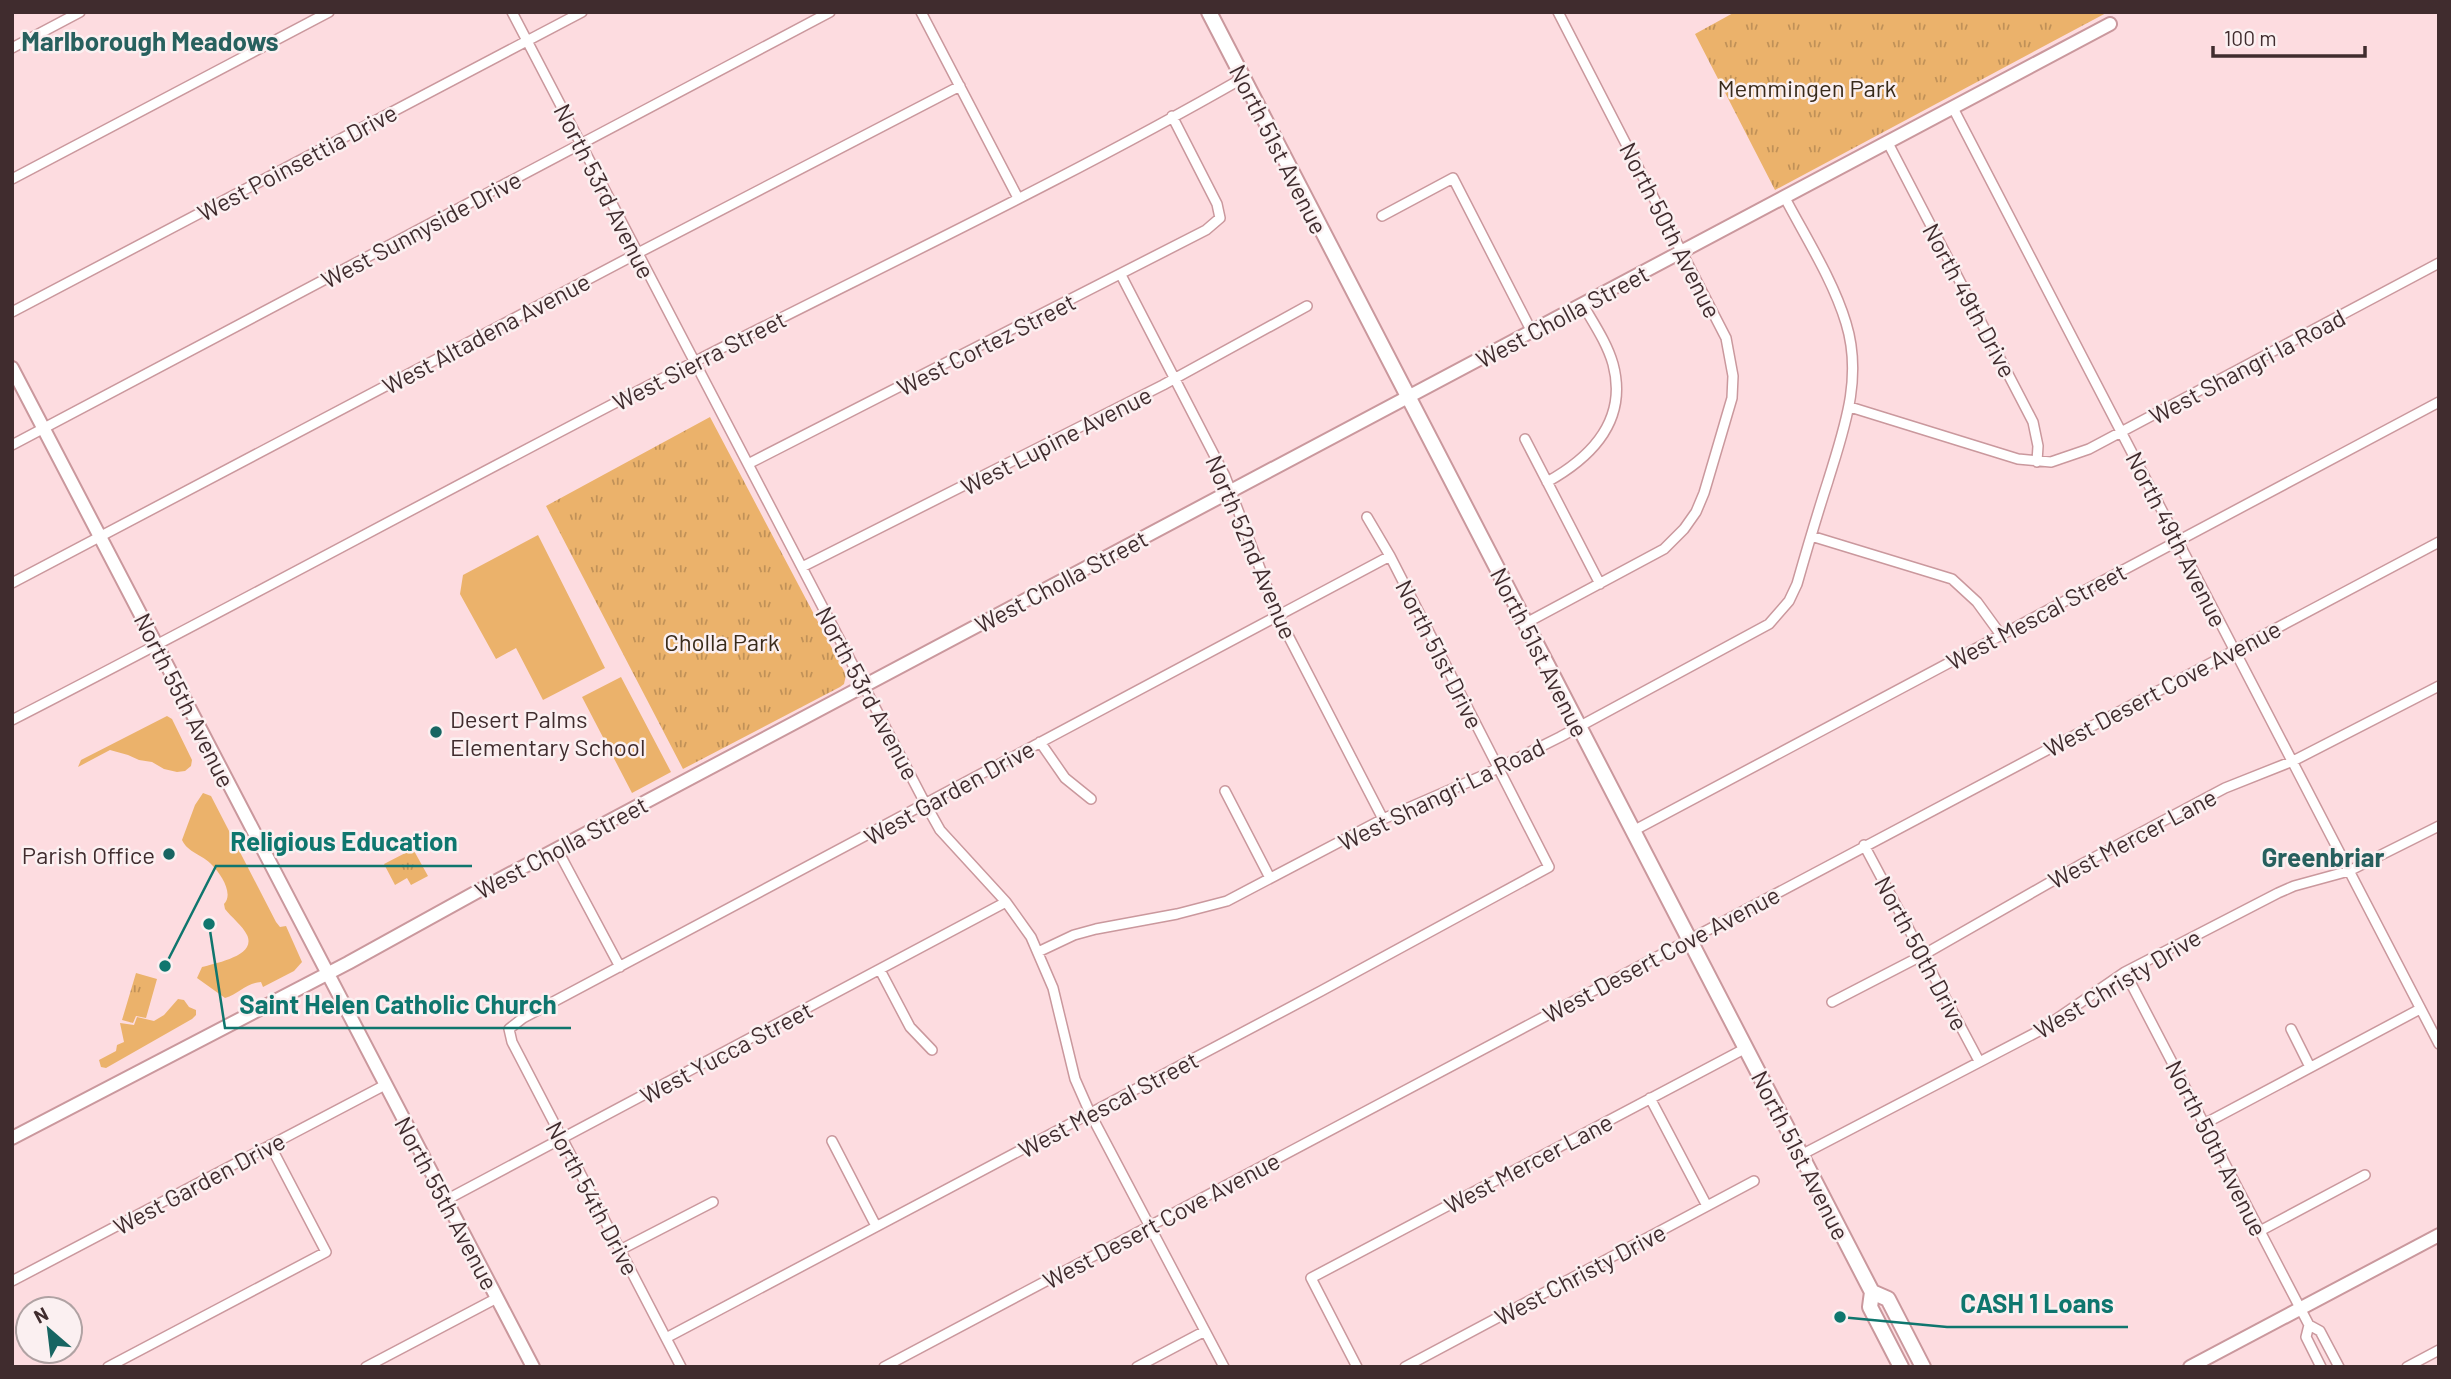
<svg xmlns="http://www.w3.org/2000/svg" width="2451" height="1379" viewBox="0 0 2451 1379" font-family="Barlow,sans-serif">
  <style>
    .grass { fill: #ebb26b }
    .park { fill: url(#park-tufts) }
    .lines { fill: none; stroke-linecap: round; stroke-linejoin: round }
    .street-casing { stroke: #ca989d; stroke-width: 12 }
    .secondary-casing { stroke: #ca989d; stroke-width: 16 }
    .primary-casing { stroke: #ca989d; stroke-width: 18 }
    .street { stroke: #fff; stroke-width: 9 }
    .secondary { stroke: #fff; stroke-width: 12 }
    .primary { stroke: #fff; stroke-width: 14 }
    .poi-dot { fill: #176562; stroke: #fbf0f1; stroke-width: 2.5 }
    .labels { text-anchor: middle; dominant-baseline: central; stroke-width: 5; stroke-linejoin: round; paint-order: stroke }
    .park-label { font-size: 24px; fill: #382a1a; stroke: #fbf0f1 }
    .street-label { font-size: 24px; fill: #402c2e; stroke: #fbf0f1 }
    .poi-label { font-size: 24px; fill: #402c2e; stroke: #fbf0f1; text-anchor: start }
    .neighbourhood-label { font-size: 26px; font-weight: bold; fill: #27605e; stroke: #fbf0f1 }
    .leader { fill: none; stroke: #0f766e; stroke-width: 2.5 }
    .callout-dot { fill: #0f766e; stroke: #fbf0f1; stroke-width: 2.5 }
    .callout-label { font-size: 26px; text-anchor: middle; font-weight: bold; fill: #0f766e; stroke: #fbf0f1; stroke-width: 5; stroke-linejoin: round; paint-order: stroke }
  </style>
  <defs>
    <pattern id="park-tufts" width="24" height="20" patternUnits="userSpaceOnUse" patternTransform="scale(1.75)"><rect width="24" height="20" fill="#ebb26b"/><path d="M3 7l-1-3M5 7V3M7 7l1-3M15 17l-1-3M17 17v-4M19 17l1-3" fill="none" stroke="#c09158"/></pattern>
  </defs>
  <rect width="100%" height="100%" fill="#fddce0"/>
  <!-- grass -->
  <path class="grass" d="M538 535 605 668 543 700 516 648 496 659 460 594 463 575Z
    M621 677 671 772 632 793 582 697Z
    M167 716 172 719 192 760 191 766 185 771 177 772 164 769 152 762 139 760 128 755 110 750 78 767 81 760Z
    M203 793 211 796 276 922 280 927 286 926 302 962 294 971 263 987 261 982C246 983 239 994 225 998L197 978 202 967C215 963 257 956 247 935 243 926 231 917 225 909L224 904C234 894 221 874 212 865 202 854 188 853 182 840L195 805Z
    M178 999 184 1000 189 1007 196 1010V1015L192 1019 106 1068 101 1067 99 1060 116 1051 117 1045 124 1042 120 1023 134 1025 137 1017 154 1021 164 1015Z"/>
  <!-- park -->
  <path class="park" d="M1735 12H2108L1775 190 1695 34Z
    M710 417 846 675 844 684 840 687 683 769 546 506Z
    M413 849 428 876 411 885 407 878 395 885 384 864Z
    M136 973 157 979 146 1018 136 1016 133 1023 122 1020Z"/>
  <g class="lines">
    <!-- street casing -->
    <g class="street-casing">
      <path id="street" d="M512 12 926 805 940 830 1006 902 1031 937 1053 988 1075 1079 1090 1113 1224 1367
        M921 12 1018 198
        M12 48 80 12
        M1953 108 2439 1044
        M1888 143 2033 422 2038 446 2037 462
        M12 179 329 12
        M1382 216 1453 178 1532 332
        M1121 275 1225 476 1278 616 1383 819
        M12 312 582 12
        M1850 407 2018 459 2051 462 2089 449 2439 263
        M1525 439 1600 584
        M12 445 830 12
        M748 464 1206 230 1220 218 1217 204 1172 116
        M1547 482C1592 457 1628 420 1613 364 1607 343 1594 324 1583 305
        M1811 536 1952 579 1977 602 2001 635
        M802 567 1163 385 1307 306
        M12 583 638 253 960 86
        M1526 623 1664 549 1684 529 1696 512 1704 493 1732 398 1733 376 1726 338 1558 12
        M12 720C242 602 468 478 698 360 880 267 1065 180 1243 78
        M1040 742 1065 778 1091 799
        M1225 791 1270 878
        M1633 831 2439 402
        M1864 845 1979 1061
        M557 849 620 967
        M1038 952 1074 935 1096 929 1177 914 1227 901 1383 819 1482 776 1560 737 1769 624 1789 601 1797 584C1807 549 1817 515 1828 481 1844 429 1863 378 1846 323 1833 280 1806 238 1785 198
        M880 970 910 1027 932 1050
        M2125 972 2287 1283 2309 1325 2320 1331 2339 1367
        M1832 1002 1923 955 2082 864 2225 788 2293 761 2439 686
        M2291 1029 2310 1067
        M1650 1098 1707 1206
        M2204 1124 2420 1009
        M832 1141 876 1226
        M1801 1155 2039 1031 2125 972 2278 893 2294 886 2349 871 2439 826
        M446 1200 1006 902
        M2260 1231 2365 1175
        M620 1250 713 1202
        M12 1281 385 1085
        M2309 1325 2306 1337 2321 1367
        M666 1338 1321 991 1549 867 1390 556 1367 517
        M108 1367 326 1252 270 1145
        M366 1367 497 1298
        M681 1367 512 1042 509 1029 523 1018 1390 556
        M884 1367 2439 542
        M1137 1367 1205 1331
        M1357 1367 1311 1278 1746 1048
        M1405 1367 1754 1181
        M2407 1367 2439 1350"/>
    </g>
    <!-- secondary casing -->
    <g class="secondary-casing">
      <path id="secondary" d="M12 368 533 1367
        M12 1138 348 963 491 884 2110 24
        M2190 1367 2439 1235"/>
    </g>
    <!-- primary casing -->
    <g class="primary-casing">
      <path id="primary" d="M1209 12 1872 1292 1870 1307 1901 1367
        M1872 1292 1888 1299 1923 1367"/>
    </g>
    <!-- street -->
    <use href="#street" class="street"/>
    <!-- secondary -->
    <use href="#secondary" class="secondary"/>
    <!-- primary -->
    <use href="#primary" class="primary"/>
  </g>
  <!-- markers -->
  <g class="poi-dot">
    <circle cx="436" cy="732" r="7"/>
    <circle cx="169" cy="854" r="7"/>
  </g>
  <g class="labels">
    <!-- park labels -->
    <g class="park-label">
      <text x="1807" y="87">Memmingen Park</text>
      <text x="722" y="641">Cholla Park</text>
    </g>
    <!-- street labels -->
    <g class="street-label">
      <text transform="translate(1279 149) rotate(63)">North 51st Avenue</text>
      <text transform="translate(297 162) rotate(-28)">West Poinsettia Drive</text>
      <text transform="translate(605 191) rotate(63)">North 53rd Avenue</text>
      <text transform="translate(421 229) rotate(-28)">West Sunnyside Drive</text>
      <text transform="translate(1671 230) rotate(63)">North 50th Avenue</text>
      <text transform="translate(1970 300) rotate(62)">North 49th Drive</text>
      <text transform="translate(1562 316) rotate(-28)">West Cholla Street</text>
      <text transform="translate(486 333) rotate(-28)">West Altadena Avenue</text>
      <text transform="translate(986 344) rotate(-27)">West Cortez Street</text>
      <text transform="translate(699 360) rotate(-27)">West Sierra Street</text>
      <text transform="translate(2247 366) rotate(-28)">West Shangri la Road</text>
      <text transform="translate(1056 440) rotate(-27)">West Lupine Avenue</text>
      <text transform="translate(2177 539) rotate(63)">North 49th Avenue</text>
      <text transform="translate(1252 547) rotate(67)">North 52nd Avenue</text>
      <text transform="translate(1061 581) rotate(-28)">West Cholla Street</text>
      <text transform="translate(2036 616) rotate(-28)">West Mescal Street</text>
      <text transform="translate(1540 652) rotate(63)">North 51st Avenue</text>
      <text transform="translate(1440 654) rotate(63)">North 51st Drive</text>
      <text transform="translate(2162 688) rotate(-28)">West Desert Cove Avenue</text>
      <text transform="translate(868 693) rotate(62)">North 53rd Avenue</text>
      <text transform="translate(185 700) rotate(63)">North 55th Avenue</text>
      <text transform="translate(949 792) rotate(-29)">West Garden Drive</text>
      <text transform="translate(1441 794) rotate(-26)">West Shangri La Road</text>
      <text transform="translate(2132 838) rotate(-28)">West Mercer Lane</text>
      <text transform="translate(561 847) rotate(-28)">West Cholla Street</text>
      <text transform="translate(1922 953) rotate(62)">North 50th Drive</text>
      <text transform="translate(1661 954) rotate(-28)">West Desert Cove Avenue</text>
      <text transform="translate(2117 983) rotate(-31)">West Christy Drive</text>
      <text transform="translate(726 1052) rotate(-28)">West Yucca Street</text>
      <text transform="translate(1108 1104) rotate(-28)">West Mescal Street</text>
      <text transform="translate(2217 1148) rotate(63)">North 50th Avenue</text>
      <text transform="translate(1801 1155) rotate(63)">North 51st Avenue</text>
      <text transform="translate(1528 1163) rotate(-28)">West Mercer Lane</text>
      <text transform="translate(199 1183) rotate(-28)">West Garden Drive</text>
      <text transform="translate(593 1198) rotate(62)">North 54th Drive</text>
      <text transform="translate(447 1203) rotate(62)">North 55th Avenue</text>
      <text transform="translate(1161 1220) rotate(-28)">West Desert Cove Avenue</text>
      <text transform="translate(1580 1274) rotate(-28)">West Christy Drive</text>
    </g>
    <!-- poi labels -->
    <g class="poi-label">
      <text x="450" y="718">Desert Palms<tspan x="450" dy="28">Elementary School</tspan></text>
      <text x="155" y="854" text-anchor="end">Parish Office</text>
    </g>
    <!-- neighbourhood labels -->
    <g class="neighbourhood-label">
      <text x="150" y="40">Marlborough Meadows</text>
      <text x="2323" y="856">Greenbriar</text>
    </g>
  </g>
  <!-- callouts -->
  <path class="leader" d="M165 966L216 866H472M209 924L225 1028H571M1840 1317L1947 1327H2128"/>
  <g class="callout-dot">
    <circle cx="165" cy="966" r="7"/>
    <circle cx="209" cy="924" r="7"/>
    <circle cx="1840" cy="1317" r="7"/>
  </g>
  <g class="callout-label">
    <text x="344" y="851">Religious Education</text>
    <text x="398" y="1014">Saint Helen Catholic Church</text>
    <text x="2037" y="1313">CASH 1 Loans</text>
  </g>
  <!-- border -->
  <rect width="2451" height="1379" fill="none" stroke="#402c2e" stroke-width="28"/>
  <!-- north arrow -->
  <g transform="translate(49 1330) rotate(332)"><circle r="33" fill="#fbf0f1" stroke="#b0a2a3" stroke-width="2"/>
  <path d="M0-5L12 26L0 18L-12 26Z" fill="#176562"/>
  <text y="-10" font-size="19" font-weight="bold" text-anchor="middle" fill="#402c2e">N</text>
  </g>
  <!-- scale -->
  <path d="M2213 46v10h152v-10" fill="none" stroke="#402c2e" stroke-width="3.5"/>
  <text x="2224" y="46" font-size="21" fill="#402c2e" stroke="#fbf0f1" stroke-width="5" paint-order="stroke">100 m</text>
</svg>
